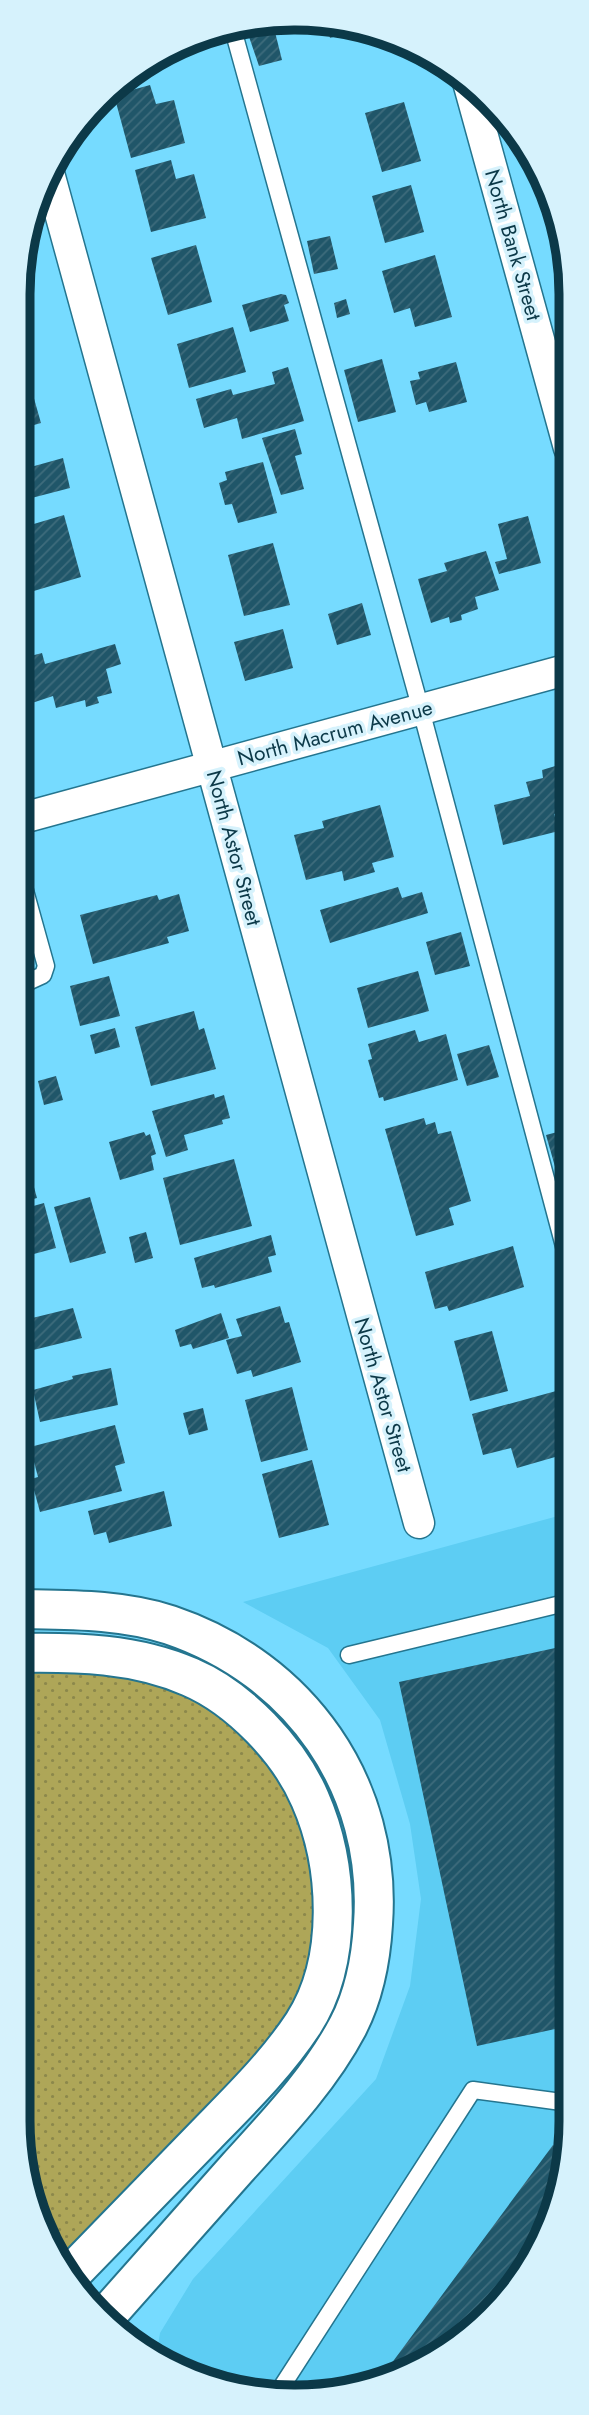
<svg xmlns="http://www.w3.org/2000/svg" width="589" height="2415" viewBox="0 0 589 2415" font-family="Jost,sans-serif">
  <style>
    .built { fill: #5dcdf3 }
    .grass { fill: url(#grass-dots) }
    .building { fill: url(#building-hatch) }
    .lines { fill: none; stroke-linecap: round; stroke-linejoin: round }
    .service-casing { stroke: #24758f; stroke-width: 19 }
    .minor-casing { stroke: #24758f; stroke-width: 33 }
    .secondary-casing { stroke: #24758f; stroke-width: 42 }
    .service { stroke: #fff; stroke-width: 16 }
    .minor { stroke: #fff; stroke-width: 30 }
    .secondary { stroke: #fff; stroke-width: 38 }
    .labels { text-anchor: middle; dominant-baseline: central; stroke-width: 7; stroke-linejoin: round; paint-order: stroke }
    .street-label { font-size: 21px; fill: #0c3948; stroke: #d6f2fc }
    .rim { fill: none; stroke: #0c3948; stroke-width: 9 }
  </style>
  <defs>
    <pattern id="grass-dots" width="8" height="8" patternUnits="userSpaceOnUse" patternTransform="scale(1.75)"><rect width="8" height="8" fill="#aea658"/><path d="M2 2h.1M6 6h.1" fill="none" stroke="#8c884b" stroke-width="1.8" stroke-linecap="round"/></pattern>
    <pattern id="building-hatch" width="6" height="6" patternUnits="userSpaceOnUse" patternTransform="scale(1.75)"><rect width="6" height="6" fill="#205669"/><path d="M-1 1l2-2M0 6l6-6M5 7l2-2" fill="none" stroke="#3e6c7c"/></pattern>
  </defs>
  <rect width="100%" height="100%" fill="#76dbff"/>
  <!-- built -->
  <path class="built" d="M569 1513V2157L535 2259 463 2340 367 2388 276 2397 172 2369 156 2357 160 2333 193 2279 376 2079 410 1986 421 1899 410 1824 380 1720 328 1648 243 1602Z"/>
  <!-- grass -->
  <path class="grass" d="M18 1667 114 1669 184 1688 264 1747 318 1854 311 1972 276 2038 61 2263 38 2226 18 2120Z"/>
  <!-- building -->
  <path class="building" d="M325 20H331L361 29 330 38Z
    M273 24 282 60 259 66 245 25Z
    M150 85 156 104 174 100 185 143 131 158 114 95Z
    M404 102 421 161 382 172 365 113Z
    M171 160 176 179 194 174 206 218 151 232 135 170Z
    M411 185 424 232 385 243 372 196Z
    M330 236 338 269 314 274 307 241Z
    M196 245 212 302 168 315 151 258Z
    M435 255 452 317 415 327 410 308 394 313 382 271Z
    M281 294 286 295 289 303 284 305 289 321 250 332 242 305Z
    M346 299 350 314 337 318 334 303Z
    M20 317 28 344 20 346Z
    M233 327 246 372 189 388 177 344Z
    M382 359 396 412 358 422 344 370Z
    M456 362 467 402 429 412 426 402 416 405 410 381 420 379 418 372Z
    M25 367 41 423 20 429V368Z
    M288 367 304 421 242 439 237 418 204 428 196 399 231 389 233 395 275 384 272 372Z
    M295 429 302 454 295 456 304 489 281 495 262 438Z
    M63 458 70 488 20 501V470Z
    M263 462 277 513 238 523 232 504 225 505 219 483 227 480 225 472Z
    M64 515 81 577 27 593 20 566V548L33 544 27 526Z
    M528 516 541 563 499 574 495 562 507 559 498 524Z
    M273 543 290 605 244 616 228 555Z
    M486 551 499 590 475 597 478 609 461 615 462 620 450 623 449 617 431 623 418 579 447 571 444 563Z
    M362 603 371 635 337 645 328 614Z
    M283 629 293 668 245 681 234 642Z
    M115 644 121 664 106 669 112 693 97 697 99 703 86 707 85 700 56 708 53 696 29 704 25 688 19 690V659L42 653 45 664Z
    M562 764 564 772 569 770V810L554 814 559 831 503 845 494 805 530 796 526 782 543 778 542 770Z
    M380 805 394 857 372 863 375 872 344 881 342 871 306 880 294 835 324 828 322 821Z
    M398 887 402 898 422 892 428 913 330 943 320 910Z
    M179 894 189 931 167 937 169 943 93 964 80 915 157 895 159 900Z
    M461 932 470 966 435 975 426 942Z
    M418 971 429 1011 368 1028 357 988Z
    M109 976 120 1016 80 1026 70 986Z
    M194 1011 199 1030 204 1028 216 1069 151 1086 135 1027Z
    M115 1028 120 1047 95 1054 90 1035Z
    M415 1030 419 1042 446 1034 458 1080 384 1101 383 1097 379 1098 368 1060 372 1059 368 1044Z
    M489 1045 499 1077 467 1086 457 1054Z
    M56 1076 63 1100 44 1105 38 1081Z
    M214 1094 215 1098 224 1095 230 1118 222 1120 223 1124 184 1135 188 1150 166 1157 152 1111Z
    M424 1118 426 1125 435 1122 438 1134 451 1131 471 1201 449 1208 454 1225 416 1236 385 1129Z
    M569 1129V1200L565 1202 546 1135Z
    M144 1132 146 1136 150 1134 156 1154 151 1156 154 1170 120 1180 109 1142Z
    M26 1158 37 1198 19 1203V1160Z
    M234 1159 252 1226 180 1245 163 1178Z
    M90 1197 106 1253 70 1263 54 1207Z
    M44 1203 56 1248 19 1258V1210Z
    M146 1232 153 1258 135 1263 129 1237Z
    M271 1235 276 1255 268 1257 272 1272 215 1288 214 1285 202 1288 194 1258Z
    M513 1246 524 1287 449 1311 447 1306 435 1309 425 1272Z
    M280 1306 285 1323 289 1322 301 1362 253 1377 251 1370 237 1374 226 1340 242 1336 236 1319Z
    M73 1308 82 1338 21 1353 19 1338 25 1336 20 1321Z
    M221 1313 229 1338 193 1349 191 1344 180 1347 175 1330Z
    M492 1331 508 1391 470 1401 454 1341Z
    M111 1368 118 1405 40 1422 33 1390 73 1379 72 1376Z
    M292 1387 308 1450 261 1462 245 1400Z
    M567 1388 569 1453 517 1468 511 1448 483 1455 472 1414Z
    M203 1408 208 1430 189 1435 183 1413Z
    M115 1425 125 1463 115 1466 122 1491 40 1512 31 1479 38 1477 30 1447Z
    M312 1460 329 1525 279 1538 262 1474Z
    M164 1491 172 1526 109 1543 106 1532 94 1535 88 1511Z
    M569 1645V2026L477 2046 399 1682Z
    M553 2145 569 2157 535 2259 463 2340 377 2383Z"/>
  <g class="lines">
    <!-- service casing -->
    <g class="service-casing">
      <path id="service" d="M232 26 421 710 569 1265
        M19 986 43 975 46 966 19 869
        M349 1655 569 1602
        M275 2397 473 2090 569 2103"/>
    </g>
    <!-- minor casing -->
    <g class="minor-casing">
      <path id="minor" d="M468 82 569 448
        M49 173 419 1523
        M19 819 569 669"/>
    </g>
    <!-- secondary casing -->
    <g class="secondary-casing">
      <path id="secondary" d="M18 1609C69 1610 121 1609 170 1625 300 1669 383 1786 373 1924 371 1958 364 1995 348 2026 320 2079 278 2123 238 2167 194 2217 149 2267 105 2317
        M18 1653C76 1652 135 1653 190 1677 239 1698 289 1750 310 1799 339 1865 344 1961 303 2024 276 2065 240 2100 206 2135 160 2182 115 2229 69 2276"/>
    </g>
    <!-- service -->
    <use href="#service" class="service"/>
    <!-- minor -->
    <use href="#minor" class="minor"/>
    <!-- secondary -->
    <use href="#secondary" class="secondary"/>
  </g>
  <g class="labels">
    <!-- street labels -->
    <g class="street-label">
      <text transform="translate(513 245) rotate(74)">North Bank Street</text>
      <text transform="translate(335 733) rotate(-15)">North Macrum Avenue</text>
      <text transform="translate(234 848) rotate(75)">North Astor Street</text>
      <text transform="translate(383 1395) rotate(74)">North Astor Street</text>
    </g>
  </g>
  <!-- crop -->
  <path d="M0 0H589V2415H0ZM294 30H295A264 264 0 0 1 559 294V2121A264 264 0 0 1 295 2385H294A264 264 0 0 1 30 2121V294A264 264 0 0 1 294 30Z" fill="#d6f2fc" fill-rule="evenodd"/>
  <path class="rim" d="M294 30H295A264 264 0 0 1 559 294V2121A264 264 0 0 1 295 2385H294A264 264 0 0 1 30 2121V294A264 264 0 0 1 294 30Z"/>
</svg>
